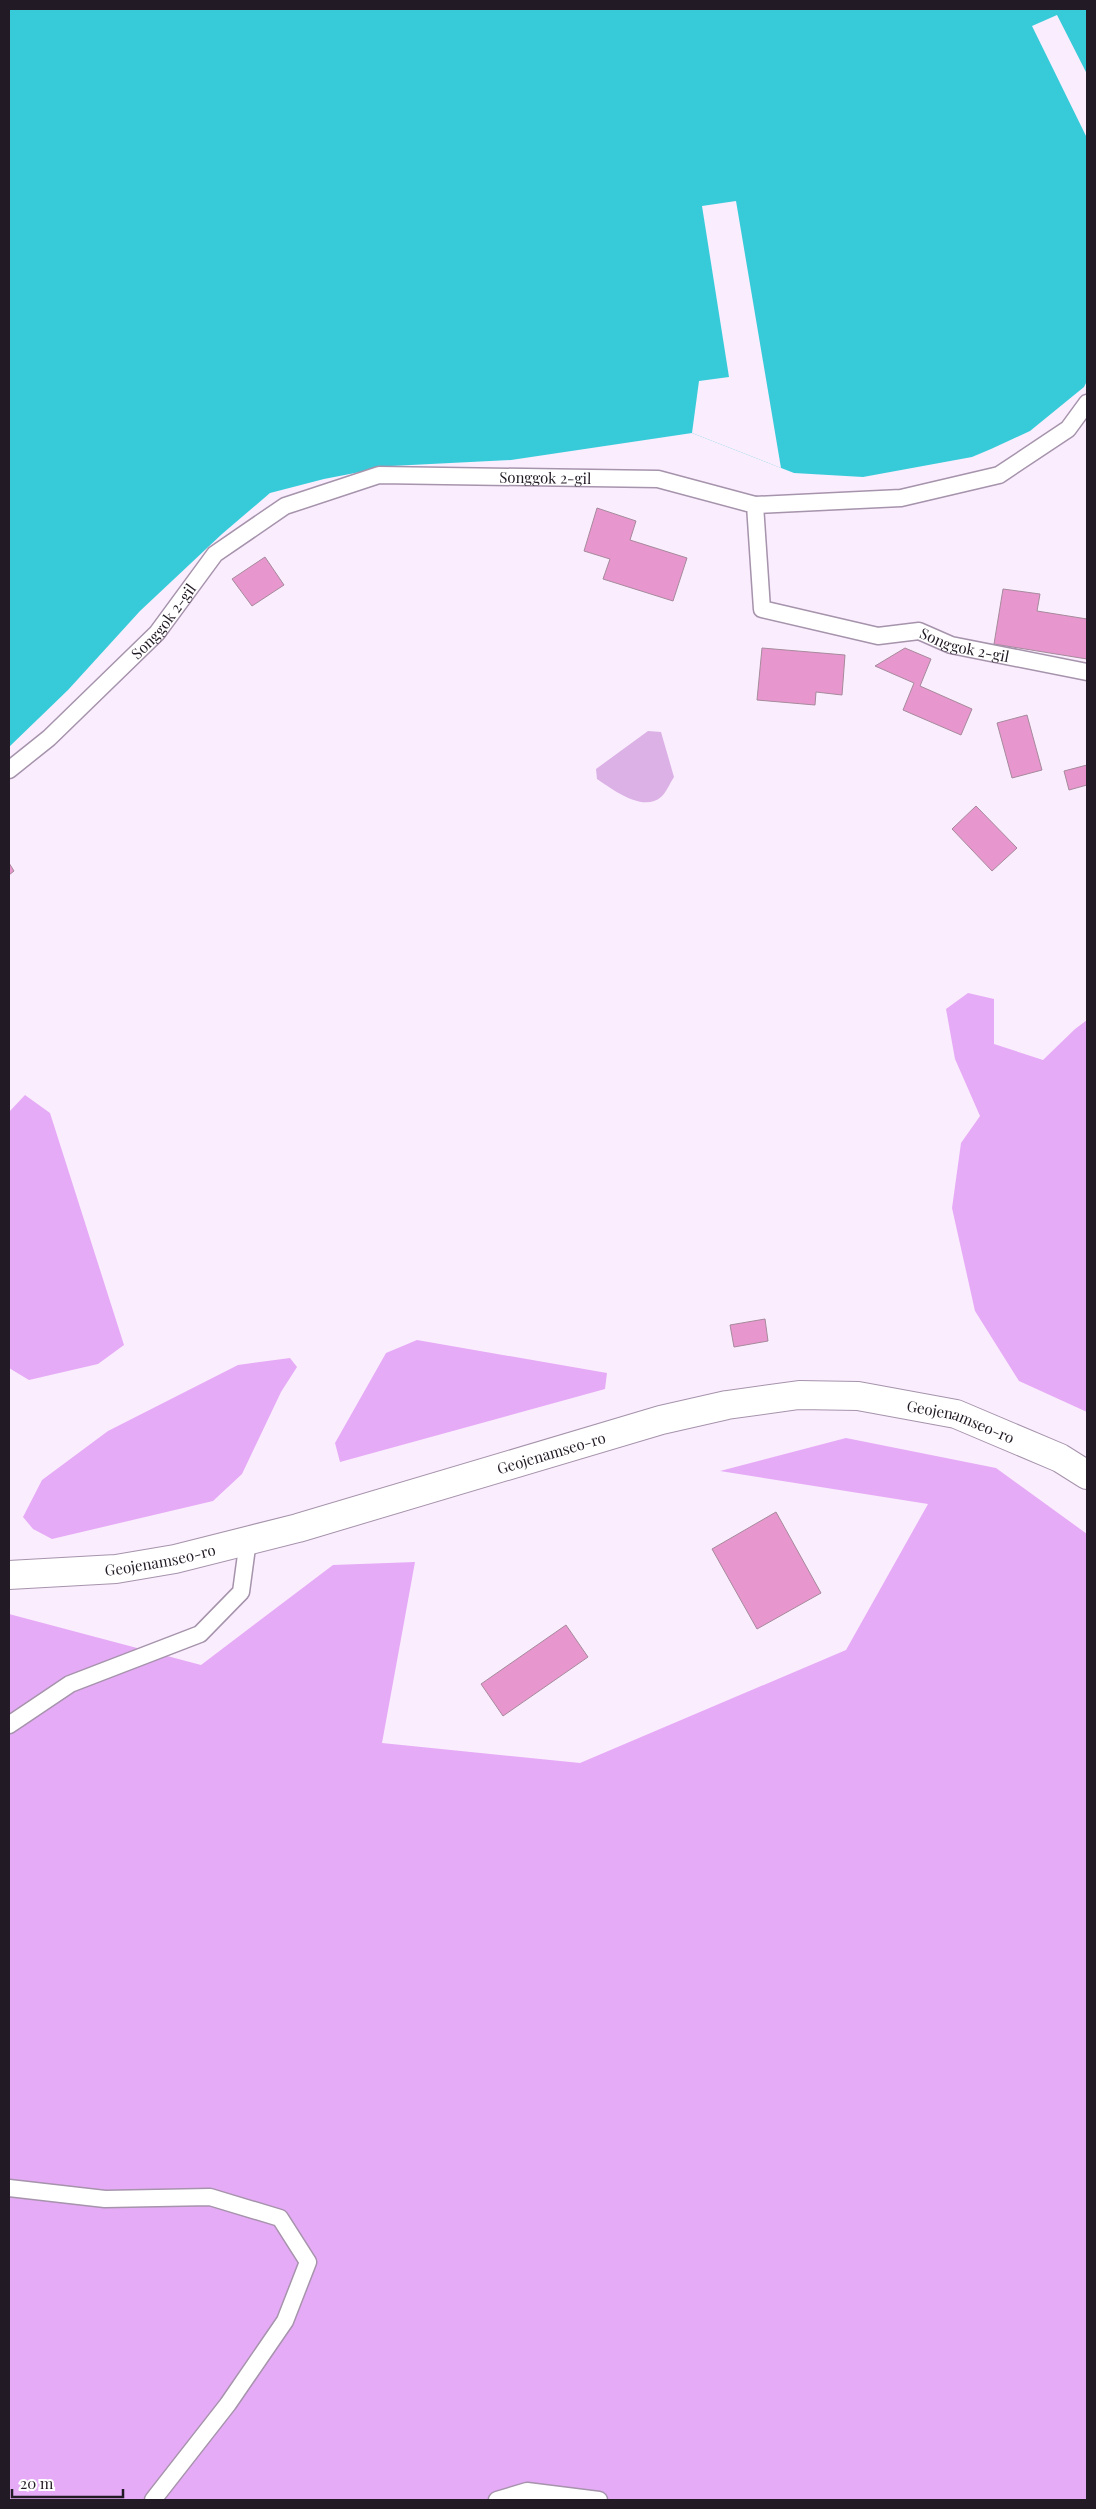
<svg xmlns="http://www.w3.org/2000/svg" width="1096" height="2509" viewBox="0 0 1096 2509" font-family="'Playfair Display',serif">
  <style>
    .green { fill: #dbb1e6 }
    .forest { fill: #e6abf6 }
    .water { fill: #37cbd9 }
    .pier { fill: #faedfd }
    .building { fill: #e896ce; stroke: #a68a9c }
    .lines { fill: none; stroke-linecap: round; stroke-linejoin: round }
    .lane-casing { stroke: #a693ac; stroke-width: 19 }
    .secondary-casing { stroke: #a693ac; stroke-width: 30 }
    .lane { stroke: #fff; stroke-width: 16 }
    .secondary { stroke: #fff; stroke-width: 28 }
    .labels { text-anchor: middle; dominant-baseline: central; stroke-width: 4.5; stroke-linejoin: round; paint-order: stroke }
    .street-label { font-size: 15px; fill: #221a24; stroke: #fff }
  </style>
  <rect width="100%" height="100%" fill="#faedfd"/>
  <!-- green -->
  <path class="green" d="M648 731 661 732 674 777C670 783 666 793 661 797 643 813 612 789 597 779L596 769Z"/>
  <!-- forest -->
  <path class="forest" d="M968 993 994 999V1044L1043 1060 1075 1029 1087 1020V1412L1019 1381 975 1311 952 1208 961 1143 980 1116 955 1059 946 1009Z
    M25 1095 50 1113 124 1345 98 1364 29 1380 9 1368V1112Z
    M417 1340 607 1373 605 1389 340 1462 335 1443 386 1353Z
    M290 1358 297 1367 281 1392 242 1474 213 1501 52 1539 33 1529 23 1517 42 1480 108 1431 238 1365Z
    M846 1438 996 1468 1087 1534V2500H9V1614L201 1665 333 1565 415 1562 382 1743 580 1763 846 1650 928 1504 720 1471Z"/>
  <!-- water -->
  <path class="water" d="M9 9H1087V381L1084 387 1030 431 991 449 972 457 863 477 794 473 692 433 511 460 391 466 324 479 270 493 222 534 140 611 68 690 9 747Z"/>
  <!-- pier -->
  <path class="pier" d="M1057 15 1087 74V138L1032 26Z
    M736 201 781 468 692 433 699 381 729 377 702 206Z"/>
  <!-- building -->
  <path class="building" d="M597 508 636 521 630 540 687 558 673 601 603 579 610 559 584 551Z
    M265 557 284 585 252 606 232 579Z
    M1003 589 1040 594 1037 611 1087 619V659L994 644Z
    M762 648 845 655 842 695 816 692 815 705 757 700Z
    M905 648 931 659 920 686 972 709 961 735 903 710 914 683 875 666Z
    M1027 715 1042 770 1012 778 997 723Z
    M1087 765V785L1069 790 1064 771Z
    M976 806 1017 848 992 871 952 829Z
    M9 863 14 871 9 875Z
    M765 1319 768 1341 734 1347 730 1325Z
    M776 1512 821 1593 757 1629 712 1549Z
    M566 1625 588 1657 503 1716 481 1684Z"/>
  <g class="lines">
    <!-- lane casing -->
    <g class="lane-casing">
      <g id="lane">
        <path d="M755 505 901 498 999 475 1068 429 1087 403"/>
        <path id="s1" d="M9 770 49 738 157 633 215 554 285 506 379 475 658 479 755 505 762 609 878 636 919 631 951 645 1087 672"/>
        <path d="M9 1725 70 1684 200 1634 241 1592 248 1540"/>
        <path d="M9 2188 105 2199 210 2197 280 2218 308 2262 285 2321 228 2404 153 2500"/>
        <path d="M497 2500 527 2491 599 2500"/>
      </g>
    </g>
    <!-- secondary casing -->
    <g class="secondary-casing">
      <g id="secondary">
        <path id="s2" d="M9 1575 116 1569 175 1559 298 1528 661 1420 727 1405 799 1395 858 1396 956 1414 1060 1458 1087 1475"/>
      </g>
    </g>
    <!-- lane -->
    <use href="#lane" class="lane"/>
    <!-- secondary -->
    <use href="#secondary" class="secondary"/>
  </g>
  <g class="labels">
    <!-- street labels -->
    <g class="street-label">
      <text stroke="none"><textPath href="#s1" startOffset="650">Songgok 2-gil</textPath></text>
      <text stroke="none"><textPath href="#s1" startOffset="215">Songgok 2-gil</textPath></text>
      <text stroke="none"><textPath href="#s1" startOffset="1176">Songgok 2-gil</textPath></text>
      <text stroke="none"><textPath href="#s2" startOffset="978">Geojenamseo-ro</textPath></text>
      <text stroke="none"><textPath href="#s2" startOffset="558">Geojenamseo-ro</textPath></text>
      <text stroke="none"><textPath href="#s2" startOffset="152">Geojenamseo-ro</textPath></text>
    </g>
  </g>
  <!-- border -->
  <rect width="1096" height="2509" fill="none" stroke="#221a24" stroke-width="20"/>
  <!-- scale -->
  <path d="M12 2489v8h111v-8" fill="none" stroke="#221a24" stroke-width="2.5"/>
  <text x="20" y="2489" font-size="15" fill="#221a24" stroke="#ffffff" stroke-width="4" paint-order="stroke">20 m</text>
</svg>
